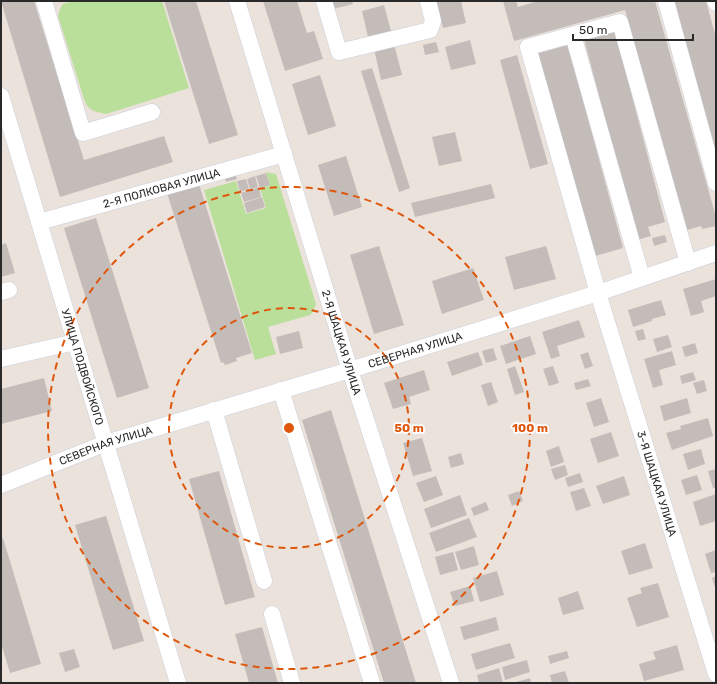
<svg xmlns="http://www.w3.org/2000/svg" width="717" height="684" viewBox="0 0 717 684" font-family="Rubik,sans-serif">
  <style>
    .green { fill: #badf9a }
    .building { fill: #c3bcb8 }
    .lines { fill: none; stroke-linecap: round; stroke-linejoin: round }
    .minor-casing { stroke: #cacfda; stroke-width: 17 }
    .minor { stroke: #fff; stroke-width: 16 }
    .ring { fill: none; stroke: #de570d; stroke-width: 2; stroke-dasharray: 7 5 }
    .labels { text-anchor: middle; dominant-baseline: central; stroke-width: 3.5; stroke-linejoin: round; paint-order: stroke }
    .street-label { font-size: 11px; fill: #292929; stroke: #fff }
    .centre { fill: #de570d; stroke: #fff; stroke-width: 2 }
    .ring-label { font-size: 12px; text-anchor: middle; font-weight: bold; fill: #de570d; stroke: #fff; stroke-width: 3.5; stroke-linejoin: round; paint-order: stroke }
  </style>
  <rect width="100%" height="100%" fill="#ebe2db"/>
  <!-- green -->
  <path class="green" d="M73 1H162L189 88 106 114C97 112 89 111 85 102L58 16 60 9 63 4Z
    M266 172 276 174 316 304 314 310 310 315 268 327 276 354 255 360 204 190 236 181 246 214 266 208 260 188 270 185Z"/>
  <!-- building -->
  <path class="building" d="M1 1H34L84 160 164 136 173 162 60 197Z
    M164 1H196L238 135 209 144Z
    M263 1H297L307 33 314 31 323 59 285 71Z
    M331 1H352L353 4 333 9Z
    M436 1H461L466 23 443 28Z
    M503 1H516L518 7 538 1H655L716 217V226L702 229 701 226 687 230 625 10 514 41Z
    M674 1H706L716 38V155Z
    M384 5 391 31 368 37 362 11Z
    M615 31 665 222 648 227 651 236 637 240 584 39Z
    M470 40 476 64 451 70 445 47Z
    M436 42 439 52 425 55 423 45Z
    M394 44 402 75 381 80 374 49Z
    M568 45 623 248 592 257 536 54Z
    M517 55 548 164 530 169 500 60Z
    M372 68 410 188 399 192 361 71Z
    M320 75 336 126 308 135 292 84Z
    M455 132 462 161 439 166 432 137Z
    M346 156 362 207 334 216 318 165Z
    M232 164 237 179 226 182 222 167Z
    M266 173 270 185 260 188 256 176Z
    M255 176 258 187 250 189 247 179Z
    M246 179 249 189 240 192 237 181Z
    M199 184 252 353 236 358 237 361 225 365 223 362 221 363 167 193Z
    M491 184 495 198 415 217 411 203Z
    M259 187 261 197 244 202 241 193Z
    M262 197 265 207 247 213 244 203Z
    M96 218 149 388 117 398 64 228Z
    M665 235 667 242 654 246 652 238Z
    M6 243 15 273 1 277V245Z
    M379 246 404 325 374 334 350 255Z
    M546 246 556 279 514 290 505 257Z
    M473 268 484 300 442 314 432 281Z
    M716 279V296L701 301 704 312 691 316 683 289Z
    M661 300 666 315 652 319V321L633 327 628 310Z
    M579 320 585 337 557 346 560 356 551 359 542 332Z
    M643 329 646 339 638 341 635 331Z
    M299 331 303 348 280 354 276 337Z
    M668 335 672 347 657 352 653 339Z
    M530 336 536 354 506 364 500 346Z
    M695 343 698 353 685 357 682 347Z
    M493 348 497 360 486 363 482 351Z
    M672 351 676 365 659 370 663 385 653 388 644 359Z
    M478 352 483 365 452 376 447 362Z
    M588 352 593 366 585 369 580 355Z
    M515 366 524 392 515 395 507 369Z
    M553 366 559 383 549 386 543 369Z
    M424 370 430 390 409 397 411 404 393 409 384 383Z
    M693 372 696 380 682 384 680 376Z
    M44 378 52 411 1 424V389Z
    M588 379 591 386 576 390 574 383Z
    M704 380 707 391 697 394 693 383Z
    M491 382 498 402 488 406 481 385Z
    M601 398 609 422 594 427 586 403Z
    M687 398 691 413 664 421 660 406Z
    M331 410 416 683H384L302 420Z
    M708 418 713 436 672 450 666 433 681 429 680 426Z
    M611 432 619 456 598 463 590 439Z
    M422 438 432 471 413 476 403 443Z
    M559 446 564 462 551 467 546 451Z
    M701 449 705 464 688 470 683 454Z
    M461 453 464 464 451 468 448 457Z
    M565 465 568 475 555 480 551 469Z
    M716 469V488H713L708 471Z
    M219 471 255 597 225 605 189 479Z
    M580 473 583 482 568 487 565 478Z
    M697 475 702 490 686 495 681 480Z
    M436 476 443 495 424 502 416 483Z
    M624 476 630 495 603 504 596 486Z
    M584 488 591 506 576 511 570 492Z
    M519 491 523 501 512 506 508 495Z
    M716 494V521L700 526 693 502Z
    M460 495 467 515 431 528 424 509Z
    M486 502 489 510 474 516 471 508Z
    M106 516 144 641 113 650 75 525Z
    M469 518 477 537 436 552 429 533Z
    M3 538 41 664 10 673 1 643V539Z
    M645 543 653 568 629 575 621 551Z
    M474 546 479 565 461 570 455 552Z
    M716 550V572L711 573 705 554Z
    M453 552 458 570 440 575 435 557Z
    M497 571 504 595 480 602 473 578Z
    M716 576V590L712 578Z
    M658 583 669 617 637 627 627 598 642 593 640 588Z
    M470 586 474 601 455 606 450 592Z
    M578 591 584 609 563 615 558 598Z
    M496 617 499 630 464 640 460 627Z
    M262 627 278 683H249L235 634Z
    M510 643 515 658 476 670 471 654Z
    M677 645 684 670 644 681 639 664 656 659 653 652Z
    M74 649 80 667 65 672 59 653Z
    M567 651 569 658 550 664 548 656Z
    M527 660 530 672 505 680 502 667Z
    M499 668 503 683H479L477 675Z
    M565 671 569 683H552L550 675Z
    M530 678 531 683H513Z"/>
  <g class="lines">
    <!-- minor casing -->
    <g class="minor-casing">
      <g id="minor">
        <path d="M44 1 83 133 152 112"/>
        <path id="s1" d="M237 1 350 370 451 683"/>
        <path d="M324 1 339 52 430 30 433 21 428 1"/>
        <path d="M666 1 716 183"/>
        <path d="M715 1 716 3"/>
        <path d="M573 35 642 278"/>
        <path id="s2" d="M1 96 178 683"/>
        <path id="s3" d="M39 222 284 154"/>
        <path id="s4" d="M688 263 620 22 528 47 598 293 716 674"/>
        <path d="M1 292 9 290"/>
        <path d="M1 359 75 342"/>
        <path d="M281 390 372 683"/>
        <path d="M214 410 264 581"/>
        <path id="s5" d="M1 485 106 443 350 370 598 293 716 253"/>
        <path d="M272 614 292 683"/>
      </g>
    </g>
    <!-- minor -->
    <use href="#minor" class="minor"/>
  </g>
  <!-- distance rings -->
  <g class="ring">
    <circle cx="289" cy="428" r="120"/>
    <circle cx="289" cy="428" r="241"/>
  </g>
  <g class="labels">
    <!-- street labels -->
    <g class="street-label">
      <text stroke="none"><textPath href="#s3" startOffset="127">2-Я ПОЛКОВАЯ УЛИЦА</textPath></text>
      <text stroke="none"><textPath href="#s1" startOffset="357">2-Я ШАЦКАЯ УЛИЦА</textPath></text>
      <text stroke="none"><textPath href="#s5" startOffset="436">СЕВЕРНАЯ УЛИЦА</textPath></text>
      <text stroke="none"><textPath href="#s2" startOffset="283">УЛИЦА ПОДВОЙСКОГО</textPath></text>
      <text stroke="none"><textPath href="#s5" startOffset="112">СЕВЕРНАЯ УЛИЦА</textPath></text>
      <text stroke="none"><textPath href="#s4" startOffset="801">3-Я ШАЦКАЯ УЛИЦА</textPath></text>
    </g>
  </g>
  <circle cx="289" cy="428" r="6" class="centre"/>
  <g class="ring-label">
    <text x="409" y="432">50 m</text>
    <text x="530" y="432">100 m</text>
  </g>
  <!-- border -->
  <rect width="717" height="684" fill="none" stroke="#292929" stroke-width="4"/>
  <!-- scale -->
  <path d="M573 34v6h120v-6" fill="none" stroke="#292929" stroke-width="2"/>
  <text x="579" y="34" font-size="12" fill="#292929" stroke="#ffffff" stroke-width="3" paint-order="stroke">50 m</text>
</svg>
